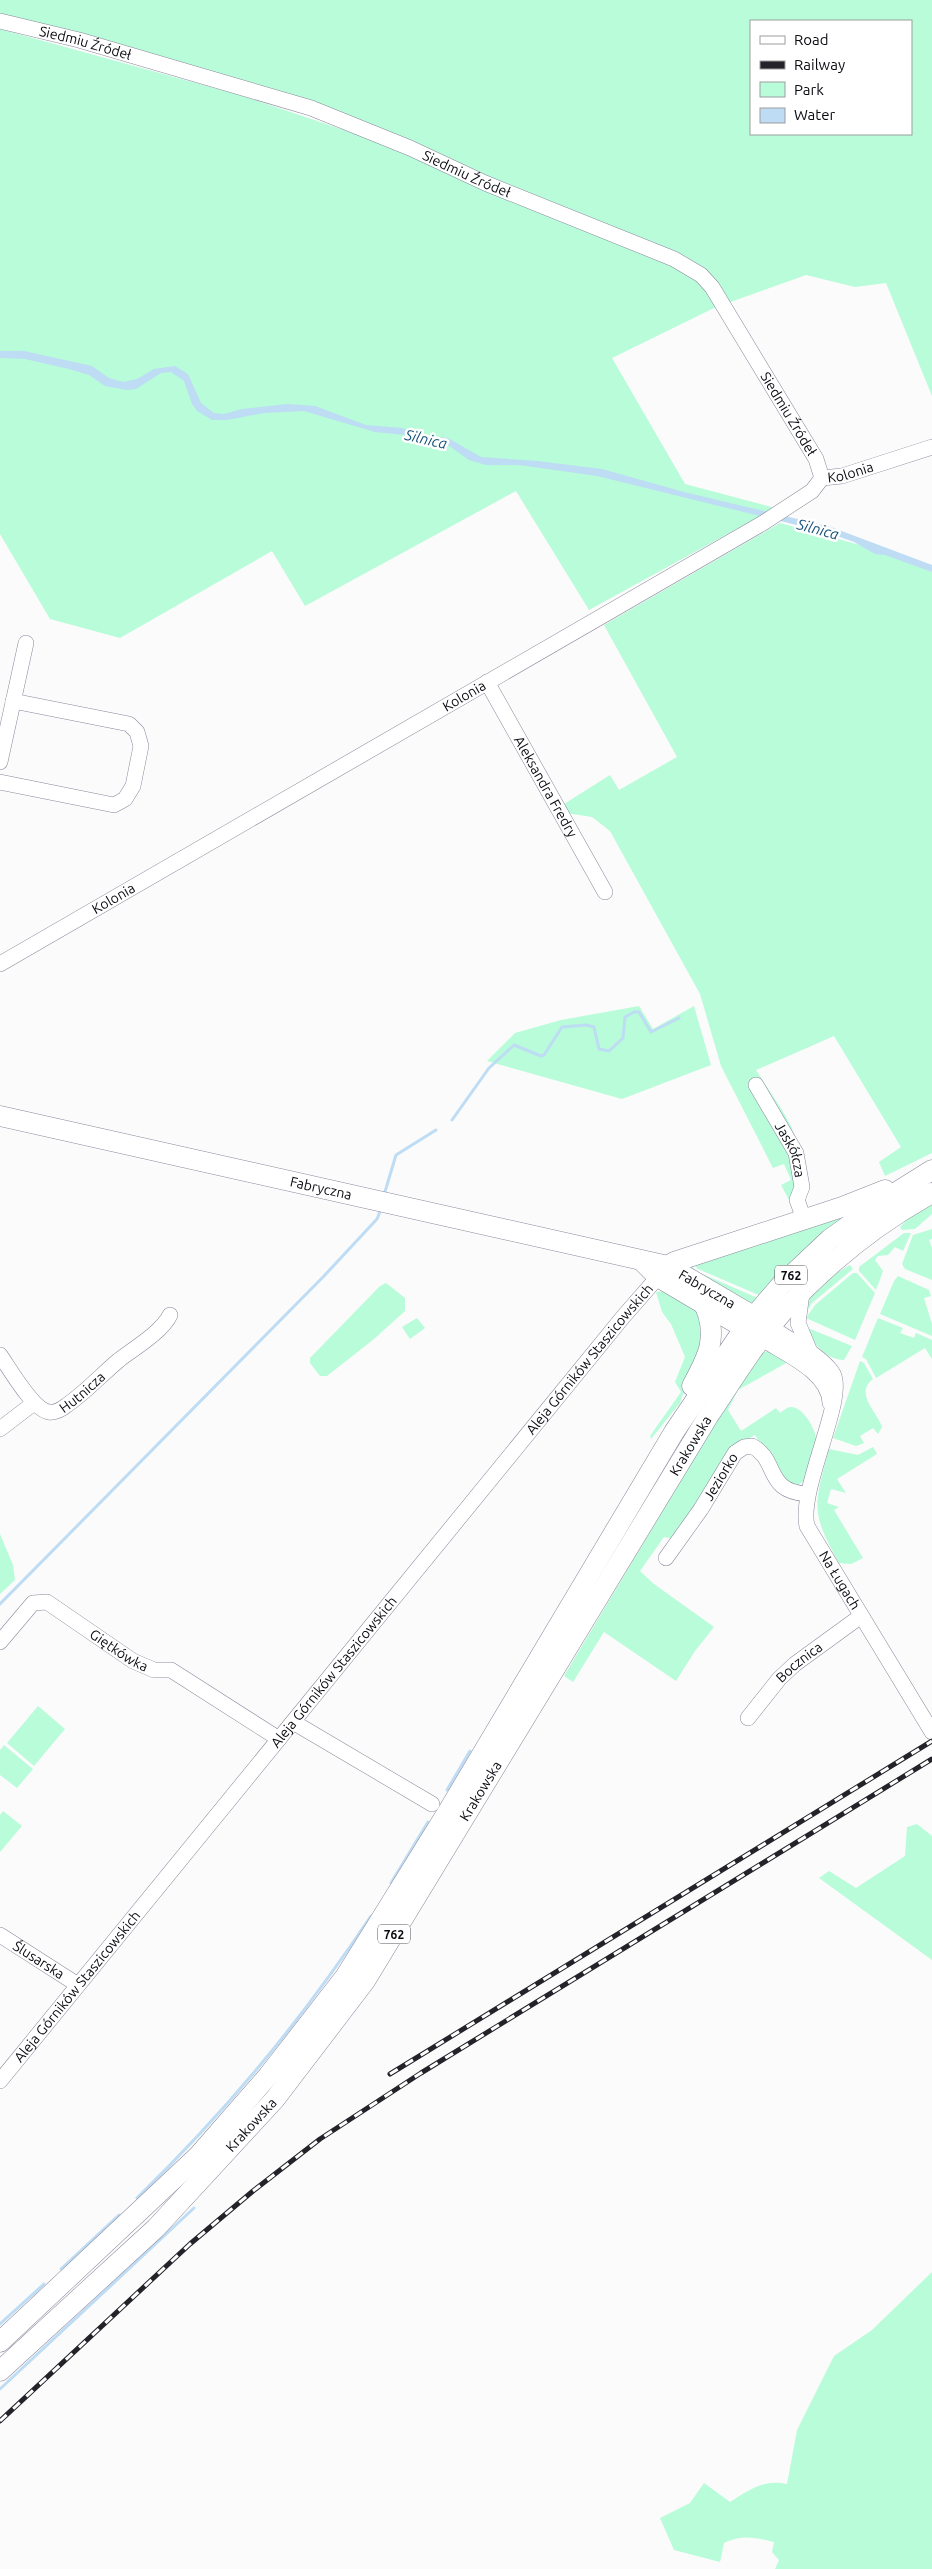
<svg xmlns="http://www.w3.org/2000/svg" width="932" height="2569" viewBox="0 0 932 2569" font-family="Ubuntu,sans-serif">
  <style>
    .green { fill: #b8fcd9; fill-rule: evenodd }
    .water { fill: #bedcf4 }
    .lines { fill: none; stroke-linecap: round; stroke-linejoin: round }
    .stream { stroke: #bedcf4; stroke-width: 3 }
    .minor-casing { stroke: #8b889d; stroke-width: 16 }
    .major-casing { stroke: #8b889d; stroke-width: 21 }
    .minor { stroke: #fff; stroke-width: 15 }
    .major { stroke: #fff; stroke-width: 20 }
    .rail-casing { stroke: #24232a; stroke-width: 5 }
    .rail { stroke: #fff; stroke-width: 3; stroke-dasharray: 9; stroke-linecap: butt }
    .labels { text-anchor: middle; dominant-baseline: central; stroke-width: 5; stroke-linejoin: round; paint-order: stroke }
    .shield { fill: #fff; stroke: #545458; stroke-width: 1 }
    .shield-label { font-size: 12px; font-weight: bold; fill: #0b0a11 }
    .street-label { font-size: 14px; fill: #0b0a11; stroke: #fff }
    .water-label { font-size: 15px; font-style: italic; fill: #165179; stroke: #fff }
  </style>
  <rect width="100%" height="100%" fill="#fbfbfb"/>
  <!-- green -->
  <path class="green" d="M0 0H932V396L886 283 855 287 806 275 714 308 612 358 685 484 775 508 589 610 516 491 305 606 272 551 120 638 50 619 0 534V29L243 96 356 134 353 120 0 15ZM751 21H911V134H751Z
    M780 523 889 553 932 572V1153L885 1176 879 1162 901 1147 834 1036 756 1070C785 1117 816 1145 790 1202L781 1185 791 1180 784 1164 773 1168 721 1066 700 994 610 831 592 817 566 813 564 804 610 775 619 790 677 757 604 625Z
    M639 1006 653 1029 694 1006 711 1065 622 1099 487 1061 515 1033 561 1020Z
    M932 1201V1214L915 1229 902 1230 900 1227 912 1214Z
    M855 1209 761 1296 698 1269 693 1264Z
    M932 1229V1239L929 1240 932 1248V1280L905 1269 902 1264 913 1235Z
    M904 1233H911L903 1251 895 1247 888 1255 878 1256 875 1260 883 1271 876 1290 859 1271V1267Z
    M690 1265 698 1272 760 1299 753 1308 687 1267Z
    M850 1265 853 1269 812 1303 802 1319C808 1291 826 1279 850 1265Z
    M853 1273H857L875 1293 855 1340 806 1318 815 1305Z
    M898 1276 929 1290 931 1296 924 1298 932 1324V1336L880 1314 894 1281Z
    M386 1283 405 1298V1311L374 1339 327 1376H320L310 1363V1358L380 1286Z
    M665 1291 690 1302 707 1325 680 1403 651 1439 650 1436 681 1392 675 1382 685 1357 671 1324 662 1312 656 1292Z
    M417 1318 425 1328 410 1339 402 1327Z
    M878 1318 903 1328 900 1333 914 1338 916 1333 932 1340V1359L925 1348 876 1378 866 1359 862 1357Z
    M803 1326 852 1346 844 1360C825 1360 811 1340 803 1326Z
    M763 1352H774L788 1362 738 1390 728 1410 741 1431 776 1408 780 1413C783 1411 786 1408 790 1407 802 1405 816 1429 816 1439 816 1452 808 1469 804 1481L795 1487 784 1481 755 1435 738 1445 673 1539 664 1537 640 1571 654 1584 714 1627 695 1651 676 1681 604 1632 573 1682 564 1676 735 1390Z
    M860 1361 864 1363 873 1379C854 1394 877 1411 882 1427L878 1434 873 1428 860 1436 864 1443 856 1446 833 1438Z
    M873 1447 877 1454 837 1479 846 1493 831 1489 827 1503 839 1507 834 1510 863 1558 851 1564 839 1563C810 1511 814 1506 829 1449L858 1455Z
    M0 1534 13 1565 15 1580 0 1594Z
    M38 1706 65 1729 34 1766 7 1743Z
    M4 1745 33 1769 17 1788 0 1775V1750Z
    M3 1811 22 1826 0 1852V1815Z
    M917 1824 932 1836V1960L819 1878 829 1871 856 1888 905 1856 907 1827Z
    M932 2272V2569H775L779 2560 772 2552 774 2542C756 2538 742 2534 724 2543L720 2562 674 2550 660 2518 690 2503 704 2483 730 2502C749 2490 763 2479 787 2484L797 2430 834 2356 872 2330Z"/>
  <!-- water -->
  <path class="water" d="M0 351H24L92 366 109 378 123 382 137 379 154 369 175 366 188 374 201 403 214 413 224 414 242 409 287 404 315 406 366 425 402 428 422 435 448 438 481 457 537 461 602 469 684 492 831 527 932 565V572L885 555 875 554 854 542 829 533 597 476 519 465H486L469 460 445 443 423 440 404 435 375 432 304 411 264 413 227 420H212L197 411 192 404 184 381 171 372 161 373 136 389 127 390 105 386 89 375 69 369 25 359 0 358Z"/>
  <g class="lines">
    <!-- stream -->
    <path class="stream" d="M452 1120 489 1068 514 1045 541 1056 544 1055 562 1027 586 1025 594 1027 599 1049 609 1051 623 1038 625 1017 634 1012H639L651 1032 679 1018
      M384 1195 396 1155 436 1130
      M0 1604 324 1276 377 1219 381 1209
      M447 1790 470 1751
      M391 1883 428 1822
      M137 2198C229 2108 300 2022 371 1916
      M61 2269 119 2215
      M0 2324 44 2284
      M0 2389 194 2208"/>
    <!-- minor casing -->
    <g class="minor-casing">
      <g id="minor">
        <path id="s1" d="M0 21 79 40 311 108 410 148 485 183 674 259 701 275 712 287 816 459 822 478"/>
        <path id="s2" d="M822 478 842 476 932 447"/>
        <path id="s3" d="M487 682 605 892"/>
        <path d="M0 762 26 643"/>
        <path d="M0 782 114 805 125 799 133 786 141 746 137 732 129 724 13 701"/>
        <path id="s4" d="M0 964 763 523 812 491 822 478"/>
        <path id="s5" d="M756 1085 796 1153 802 1187 797 1200 804 1219"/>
        <path d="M802 1293 798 1323 811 1354"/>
        <path id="s6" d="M771 1327C790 1341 818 1353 832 1372 849 1395 798 1488 807 1526L932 1732"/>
        <path d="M762 1339C785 1354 829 1372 830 1403"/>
        <path id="s7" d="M0 1355C10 1369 33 1410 49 1412 55 1413 62 1409 67 1405 86 1392 101 1375 119 1360 133 1349 162 1332 170 1315"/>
        <path d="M0 1429 34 1403"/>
        <path id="s8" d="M666 1558 701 1509 735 1453 744 1447 752 1446C779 1460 764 1492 808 1494"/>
        <path id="s9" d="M0 1642 33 1603 47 1602 133 1661 154 1670H171L279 1739"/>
        <path id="s10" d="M748 1718 779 1679 795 1664 861 1616"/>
        <path d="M293 1722 432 1804"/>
        <path id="s11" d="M0 1935 78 1985"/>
        <path id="s12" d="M0 2081 623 1317 665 1269"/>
      </g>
    </g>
    <!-- major casing -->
    <g class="major-casing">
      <g id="major">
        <path id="s13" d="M0 1116 668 1266 765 1323"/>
        <path d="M642 1261 658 1277 756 1335"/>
        <path d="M668 1266 674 1262 842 1207 885 1190"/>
        <path d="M692 1386C708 1357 719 1336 704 1304"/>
        <path d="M0 2342 198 2156 268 2076 345 1977 447 1813 674 1432 745 1327 780 1286 830 1239 889 1197 932 1170"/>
        <path id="s14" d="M0 2371 156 2228 275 2099 365 1981 709 1415C732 1381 753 1346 780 1315 823 1267 876 1224 932 1193"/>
      </g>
    </g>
    <!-- minor -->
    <use href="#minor" class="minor"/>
    <!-- major -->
    <use href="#major" class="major"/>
    <!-- rail casing -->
    <g class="rail-casing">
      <path id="rail" d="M390 2074 932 1741
        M0 2421 190 2244 253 2191 320 2139 421 2073 932 1759"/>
    </g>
    <!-- rail -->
    <use href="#rail" class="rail"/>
  </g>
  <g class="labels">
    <!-- shield labels -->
    <g class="shield">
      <rect x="775" y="1265.5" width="32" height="19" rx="4"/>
      <rect x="378" y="1924.5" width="32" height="19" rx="4"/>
    </g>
    <g class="shield-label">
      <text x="791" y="1275">762</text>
      <text x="394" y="1934">762</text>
    </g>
    <!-- street labels -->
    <g class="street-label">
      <text stroke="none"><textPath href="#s1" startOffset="88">Siedmiu Źródeł</textPath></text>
      <text stroke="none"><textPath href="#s1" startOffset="492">Siedmiu Źródeł</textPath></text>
      <text stroke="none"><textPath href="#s1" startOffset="912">Siedmiu Źródeł</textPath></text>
      <text stroke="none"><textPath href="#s2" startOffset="29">Kolonia</textPath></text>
      <text stroke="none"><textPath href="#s4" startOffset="536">Kolonia</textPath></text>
      <text stroke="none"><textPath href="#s3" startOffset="120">Aleksandra Fredry</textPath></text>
      <text stroke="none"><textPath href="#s4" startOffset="131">Kolonia</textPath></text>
      <text stroke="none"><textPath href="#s5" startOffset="74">Jaskółcza</textPath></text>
      <text stroke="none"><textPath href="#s13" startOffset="329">Fabryczna</textPath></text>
      <text stroke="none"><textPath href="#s13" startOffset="730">Fabryczna</textPath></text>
      <text stroke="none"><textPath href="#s12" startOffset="932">Aleja Górników Staszicowskich</textPath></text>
      <text stroke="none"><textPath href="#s7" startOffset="116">Hutnicza</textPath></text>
      <text stroke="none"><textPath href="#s14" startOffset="1162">Krakowska</textPath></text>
      <text stroke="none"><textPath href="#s8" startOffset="98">Jeziorko</textPath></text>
      <text stroke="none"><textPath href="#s6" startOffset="298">Na Ługach</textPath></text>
      <text stroke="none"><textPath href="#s9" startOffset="152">Giętkówka</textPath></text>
      <text stroke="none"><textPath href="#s10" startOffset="76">Bocznica</textPath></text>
      <text stroke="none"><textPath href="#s12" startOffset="528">Aleja Górników Staszicowskich</textPath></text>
      <text stroke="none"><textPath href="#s14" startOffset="758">Krakowska</textPath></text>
      <text stroke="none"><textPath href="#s11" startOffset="46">Ślusarska</textPath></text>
      <text stroke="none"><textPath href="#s12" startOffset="122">Aleja Górników Staszicowskich</textPath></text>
      <text stroke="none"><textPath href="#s14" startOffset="352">Krakowska</textPath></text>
    </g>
    <!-- water labels -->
    <g class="water-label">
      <text transform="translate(426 439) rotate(13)">Silnica</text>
      <text transform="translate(818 529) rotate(15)">Silnica</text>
    </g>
  </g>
  <!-- legend -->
  <rect x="750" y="20" width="162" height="115" fill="#ffffff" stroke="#9d9da0"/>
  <rect x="760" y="36" width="25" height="8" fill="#ffffff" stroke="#9d9da0"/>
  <text x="794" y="45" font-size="15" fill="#0b0a11">Road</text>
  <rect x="760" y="61" width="25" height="8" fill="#24232a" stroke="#9d9da0"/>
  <text x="794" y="70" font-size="15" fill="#0b0a11">Railway</text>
  <rect x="760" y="82" width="25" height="15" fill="#b8fcd9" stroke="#9d9da0"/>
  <text x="794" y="95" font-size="15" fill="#0b0a11">Park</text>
  <rect x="760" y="108" width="25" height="15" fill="#bedcf4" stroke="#9d9da0"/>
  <text x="794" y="120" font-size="15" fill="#0b0a11">Water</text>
</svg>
